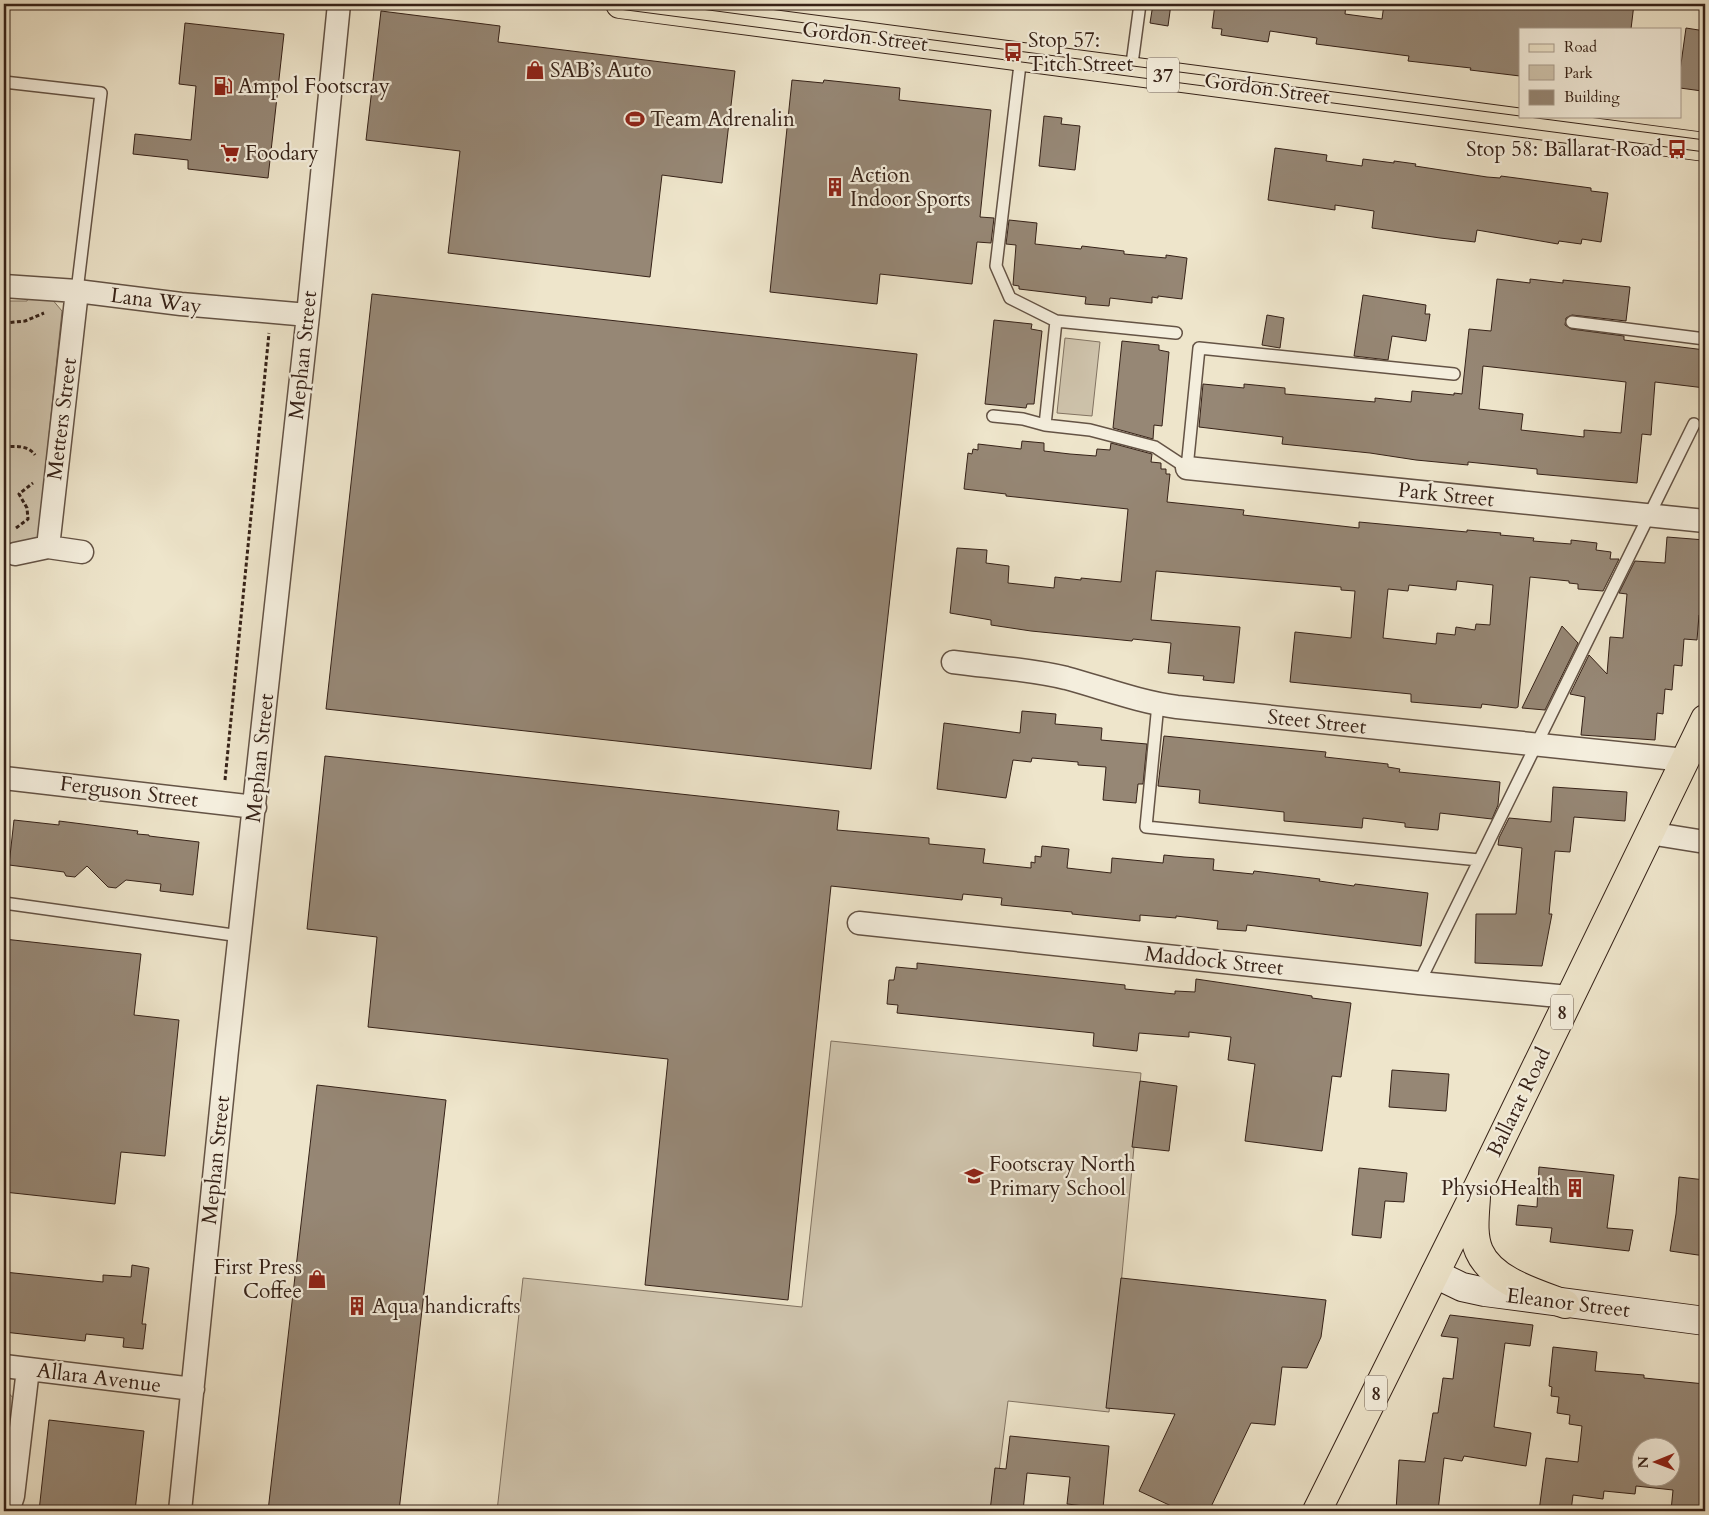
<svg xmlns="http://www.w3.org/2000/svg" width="1709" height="1515" viewBox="0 0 1709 1515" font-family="Cardo,serif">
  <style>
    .green { fill: #cfc4ad; stroke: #827362 }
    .building { fill: #968775; stroke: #362218; fill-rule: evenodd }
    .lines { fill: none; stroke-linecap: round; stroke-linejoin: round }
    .lane-casing { stroke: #645345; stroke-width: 14 }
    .street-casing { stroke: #645345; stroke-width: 25 }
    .secondary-casing { stroke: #362218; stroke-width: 30 }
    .primary-casing { stroke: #362218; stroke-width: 30 }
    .highway-casing { stroke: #362218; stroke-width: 30 }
    .path { stroke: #362218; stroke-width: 3; stroke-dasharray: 4 2.5; stroke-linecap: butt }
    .lane { stroke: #f4eedd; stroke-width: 11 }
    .street { stroke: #f4eedd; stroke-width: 22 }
    .secondary { stroke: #f4eedd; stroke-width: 28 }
    .primary { stroke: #eee5cb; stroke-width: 28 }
    .highway { stroke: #eee5cb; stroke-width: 28 }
    .tram { stroke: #362218; stroke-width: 1 }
    .labels { text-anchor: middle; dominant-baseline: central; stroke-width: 4.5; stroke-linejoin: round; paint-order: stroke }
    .shield { fill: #f4eedd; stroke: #6f5f53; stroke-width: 1 }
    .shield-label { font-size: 20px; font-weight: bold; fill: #362218 }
    .street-label { font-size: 21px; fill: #362218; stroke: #f4eedd }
    .poi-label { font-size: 21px; fill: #362218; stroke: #f4eedd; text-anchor: start }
  </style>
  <rect width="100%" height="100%" fill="#eee5cb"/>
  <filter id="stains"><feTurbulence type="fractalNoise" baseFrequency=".004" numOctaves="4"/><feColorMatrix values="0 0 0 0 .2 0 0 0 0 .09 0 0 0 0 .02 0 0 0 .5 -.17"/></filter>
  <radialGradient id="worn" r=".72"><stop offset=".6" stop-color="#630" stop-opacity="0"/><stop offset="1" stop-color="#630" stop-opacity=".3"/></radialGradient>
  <!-- green -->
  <path class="green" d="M30 293 51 298 62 311 38 540 4 557V301H27Z
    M1065 338 1100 342 1092 416 1057 413Z
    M831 1041 1141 1073 1109 1412 1008 1401 994 1511H497L523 1278 802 1307Z
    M4 1388 15 1400 4 1493Z"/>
  <!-- building -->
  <path class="building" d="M1153 4H1171L1168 26 1150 23Z
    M1215 4H1346L1345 14 1382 19 1384 4H1634L1631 29H1520V76L1470 70 1471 68 1408 61 1409 56 1316 44 1317 38 1270 31 1268 42 1221 35 1222 29 1212 28Z
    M381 11 500 26 498 42 735 71 722 183 662 175 650 277 448 253 460 151 366 140Z
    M185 23 284 34 268 178 188 169V160L133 154 135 134 191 140 196 86 179 84Z
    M1686 28 1705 31V67L1702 91 1680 88V71Z
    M792 80 823 83 824 80 900 88 899 100 991 110 980 217 994 218 991 243 977 242 972 284 880 274 877 304 770 292Z
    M1044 116 1062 118 1061 124 1080 126 1075 170 1039 166Z
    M1275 148 1327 155 1326 161 1362 166 1363 159 1394 163V161L1416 164 1415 166 1487 177 1500 178 1501 176 1591 188V191L1608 193 1601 242 1582 239 1581 244 1559 241 1558 244 1477 230 1475 242 1440 238 1372 228 1374 211 1335 205V210L1268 200Z
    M1009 220 1037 223 1035 244 1081 249 1082 246 1124 251V254L1166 258V255L1187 258 1182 299 1158 296V298L1152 297V303L1110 298 1109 306 1085 304 1086 297 1019 289V286L1013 285 1016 245 1006 244Z
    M1497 279 1530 283V279L1563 283V280L1630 287 1626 321 1572 315 1566 318 1565 325 1571 329 1624 336V340L1705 350V388L1655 382 1651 435 1642 434 1637 483 1537 474V469L1468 462V465L1416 460 1370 453 1282 444 1283 437 1199 427 1203 384 1244 388V384L1285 388V394L1375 402V398L1411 402 1412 391 1454 395V393L1462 394 1469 329 1491 331ZM1483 366 1626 382 1621 433 1584 430V437L1521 430 1523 414 1479 409Z
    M372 294 917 354 871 769 326 709Z
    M1363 295 1426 305 1425 314H1430L1426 341 1392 336 1388 360 1354 356Z
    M1267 315 1284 318 1280 348 1262 345Z
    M994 320 1032 324 1031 329 1042 331 1034 404H1027L1026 408 985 404Z
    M1122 341 1159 345V350L1169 352 1162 426 1154 425 1153 439 1113 428Z
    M1022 441 1044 443V451L1070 454 1096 456 1097 449 1110 450 1111 443 1152 454 1151 462 1161 463V469H1166V474H1170L1167 502 1244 510 1243 515 1359 528V522L1467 532V530L1501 533 1500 535 1534 538 1533 541 1571 544V540L1597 543 1596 550 1611 552 1610 559H1619L1603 591 1578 589V584L1569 583V581L1530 577 1518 707 1516 708 1482 704 1481 708 1411 702V694L1290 682 1295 632 1351 638 1355 591 1341 590V587L1156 571 1151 620 1240 627 1234 683 1203 680 1204 676 1168 673 1171 643 1133 639 1132 641 1031 631 991 625V620L950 613 957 548 987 550 986 563 1009 566 1008 583 1054 588 1055 577 1081 580V578L1121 582 1128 509 1006 496V494L964 489 968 453 972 454 973 449 978 450V444L1021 449ZM1457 581 1493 585 1490 625 1476 624 1475 630 1456 627 1455 635 1437 633 1436 644 1383 638 1388 589 1408 591 1409 585 1456 590Z
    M1667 537 1705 540V615H1699L1697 640 1684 639 1682 666 1674 665 1672 690 1665 689 1663 714 1657 713 1655 740 1581 735 1585 697 1570 694 1589 655 1607 674 1610 637 1623 638 1627 594 1619 593 1635 561 1665 563Z
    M1562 626 1578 643 1545 710 1522 708Z
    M1022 711 1056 714 1055 724 1102 728 1101 740 1147 744 1143 784H1138L1136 803 1103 800 1106 767 1078 765V762L1032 758 1031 762 1013 760 1006 798 937 789 944 723 1020 733Z
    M1164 736 1326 752 1325 757 1388 764V767L1400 769 1399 772 1500 782 1498 805 1492 819 1440 813 1438 830 1405 827V823L1363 818 1362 828 1284 821V812L1199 803 1200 790 1158 786Z
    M325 756 839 811 837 830 929 838V844L985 849 983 863 1031 868V862L1035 863V856L1041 857 1042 846 1069 849 1067 868 1111 873 1112 858 1163 863 1164 855 1184 857 1214 859 1213 870 1253 874 1254 871 1320 879 1319 881 1354 886 1355 884 1428 893 1421 946 1247 925 1246 931 1217 929 1218 921 1176 916V918L1140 915V921L1072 914V912L1001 905 1002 898 963 894 962 900 831 886 788 1300 645 1285 668 1059 368 1027 377 937 307 929Z
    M1553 787 1627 792 1625 821 1574 817 1570 852 1555 851 1549 914H1552L1542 966 1475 963 1476 914H1516L1522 848 1498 845 1499 838 1509 818 1551 822Z
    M14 820 59 825V821L138 831 137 834 149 835V836L199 842 193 895 160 891 161 884 126 880 116 888 108 887 87 866 75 877 66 876 64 872 9 865Z
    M4 939 141 954 134 1015 179 1020 165 1156 121 1152 115 1204 4 1192Z
    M917 963 1125 985V989L1175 994V991L1195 992 1196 979 1312 996V998L1351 1003 1341 1077 1332 1076 1322 1151 1245 1141 1255 1064 1228 1060 1231 1037 1189 1032V1037L1139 1033 1137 1051 1093 1046 1094 1033 897 1013 898 1005 887 1004 889 980H894L896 967 917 969Z
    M1392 1070 1449 1074 1446 1111 1389 1107Z
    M1140 1081 1177 1086 1169 1151 1132 1147Z
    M317 1085 446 1100 399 1511H268Z
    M1539 1167 1614 1175 1607 1228 1633 1230 1629 1251 1550 1242 1552 1228 1516 1225 1518 1205 1537 1207Z
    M1359 1168 1407 1173 1404 1202 1385 1201 1381 1238 1352 1235Z
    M1679 1177 1705 1180V1256L1670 1251 1676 1214Z
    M132 1265 149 1268 142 1324H146L143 1349 123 1347 124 1338 86 1334 85 1341 4 1332V1272L103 1282V1275L131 1277Z
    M1121 1278 1326 1300 1321 1337 1307 1368 1282 1367 1275 1425 1251 1423 1209 1511H1182L1139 1491 1175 1414 1106 1408Z
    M1450 1315 1533 1325 1530 1346 1505 1343 1494 1427 1531 1433 1526 1466 1464 1456 1462 1461 1444 1458 1438 1511H1396L1399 1460 1425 1462 1433 1413H1438L1443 1378 1453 1379 1458 1338 1441 1336Z
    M1553 1347 1597 1352 1595 1371 1644 1375V1378L1705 1384V1474L1703 1473 1699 1511H1671L1673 1490 1636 1486 1635 1494 1604 1491 1603 1499 1573 1495 1571 1511H1539L1546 1458 1578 1462 1582 1426 1569 1424 1570 1415 1557 1413 1559 1397 1551 1396 1552 1387 1549 1386ZM1642 1448H1672V1478H1642Z
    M49 1420 144 1431 135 1511H39Z
    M1010 1436 1109 1446 1103 1508 1067 1504 1070 1477 1027 1473 1023 1511H990L995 1468 1006 1469Z"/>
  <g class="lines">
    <!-- lane casing -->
    <g class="lane-casing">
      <path id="lane" d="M1021 56 996 266 1010 298 1056 321 1045 425
        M1131 71 1140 4
        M4 82 101 93 77 291
        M1056 321 1176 333
        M1572 322 1705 339
        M993 416 1023 419 1045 425 1090 430 1155 447 1187 468 1199 348 1454 374
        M1158 704 1146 827 1479 860
        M4 903 240 936
        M1419 983 1694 424"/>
    </g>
    <!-- street casing -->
    <g class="street-casing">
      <path id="street" d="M4 286 77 291 181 304 308 315
        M1187 468 1705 521
        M48 547 77 291
        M15 554 48 547 82 552
        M953 662C990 667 1029 669 1066 678 1103 688 1139 702 1177 707L1685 760
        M4 778 255 807
        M1649 833 1705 842
        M859 923 1419 983 1569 997
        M4 1366 193 1389
        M5 1511 9 1508 13 1496 28 1369
        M180 1511 227 1050 308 315 339 4"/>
    </g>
    <!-- secondary casing -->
    <g class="secondary-casing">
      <path id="secondary" d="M1435 1274 1462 1287 1485 1292 1705 1321"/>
    </g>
    <!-- primary casing -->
    <g class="primary-casing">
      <path id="primary" d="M620 4 1705 147"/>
    </g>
    <!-- highway casing -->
    <g class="highway-casing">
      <path id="highway" d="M1476 1197C1475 1215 1472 1235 1479 1251 1492 1281 1536 1293 1565 1304
        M1317 1511 1476 1191 1705 719"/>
    </g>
    <!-- path -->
    <path class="path" d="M385 4 419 8V4
      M4 323 25 321 44 313
      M4 447C15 446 28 445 35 455
      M16 528 28 519 27 508 19 494 33 483
      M225 780 269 333"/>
    <!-- lane -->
    <use href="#lane" class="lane"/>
    <!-- street -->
    <use href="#street" class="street"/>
    <!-- secondary -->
    <use href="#secondary" class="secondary"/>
    <!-- primary -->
    <use href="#primary" class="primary"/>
    <!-- highway -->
    <use href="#highway" class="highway"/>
    <!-- tram -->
    <path class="tram" d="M581 4 1705 152
      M664 4C949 43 1235 79 1520 116
      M1521 116 1705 140"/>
  </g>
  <!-- icons -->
  <defs>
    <g id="bus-bare" transform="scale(1.5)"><path d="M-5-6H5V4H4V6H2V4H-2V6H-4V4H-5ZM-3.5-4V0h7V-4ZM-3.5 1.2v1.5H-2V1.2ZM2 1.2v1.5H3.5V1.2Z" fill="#8f2418" stroke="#f4eedd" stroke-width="2.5" paint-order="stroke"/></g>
    <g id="shop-bare" transform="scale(1.5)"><path d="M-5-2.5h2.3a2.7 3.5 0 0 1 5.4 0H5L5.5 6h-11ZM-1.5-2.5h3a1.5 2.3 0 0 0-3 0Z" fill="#8f2418" stroke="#f4eedd" stroke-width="2.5" paint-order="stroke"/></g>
    <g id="fuel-bare" transform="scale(1.5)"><path d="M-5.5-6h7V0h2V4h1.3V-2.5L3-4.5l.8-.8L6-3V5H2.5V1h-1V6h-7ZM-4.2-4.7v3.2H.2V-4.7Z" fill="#8f2418" stroke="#f4eedd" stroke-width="2.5" paint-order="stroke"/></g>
    <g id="stadium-bare" transform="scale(1.5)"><path d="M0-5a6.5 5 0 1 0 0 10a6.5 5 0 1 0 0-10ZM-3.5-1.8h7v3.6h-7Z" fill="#8f2418" stroke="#f4eedd" stroke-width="2.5" paint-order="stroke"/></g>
    <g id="supermarket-bare" transform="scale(1.5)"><path d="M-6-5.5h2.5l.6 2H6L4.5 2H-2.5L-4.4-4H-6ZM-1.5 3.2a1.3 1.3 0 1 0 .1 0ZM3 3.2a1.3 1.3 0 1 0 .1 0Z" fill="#8f2418" stroke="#f4eedd" stroke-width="2.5" paint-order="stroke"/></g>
    <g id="building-bare" transform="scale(1.5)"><path d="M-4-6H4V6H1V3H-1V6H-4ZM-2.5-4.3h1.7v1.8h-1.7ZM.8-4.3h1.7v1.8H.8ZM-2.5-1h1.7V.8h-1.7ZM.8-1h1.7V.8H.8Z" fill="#8f2418" stroke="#f4eedd" stroke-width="2.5" paint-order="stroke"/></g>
    <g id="school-bare" transform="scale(1.5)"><path d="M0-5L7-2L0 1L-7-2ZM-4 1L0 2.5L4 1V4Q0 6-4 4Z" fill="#8f2418" stroke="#f4eedd" stroke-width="2.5" paint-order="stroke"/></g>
  </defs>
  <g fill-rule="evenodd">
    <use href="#bus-bare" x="1013" y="52"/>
    <use href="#shop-bare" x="535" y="70"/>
    <use href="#fuel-bare" x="223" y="86"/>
    <use href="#stadium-bare" x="635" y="119"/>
    <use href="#bus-bare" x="1677" y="149"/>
    <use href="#supermarket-bare" x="230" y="153"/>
    <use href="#building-bare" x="835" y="187"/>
    <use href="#school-bare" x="974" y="1176"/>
    <use href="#building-bare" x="1575" y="1188"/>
    <use href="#shop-bare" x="317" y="1279"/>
    <use href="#building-bare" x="357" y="1306"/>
  </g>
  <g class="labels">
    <!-- shield labels -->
    <g class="shield">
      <rect x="1147" y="57.5" width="32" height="35" rx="4"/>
      <rect x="1551" y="994.5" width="22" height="35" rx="4"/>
      <rect x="1365" y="1375.5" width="22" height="35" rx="4"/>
    </g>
    <g class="shield-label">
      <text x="1163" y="75">37</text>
      <text x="1562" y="1012">8</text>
      <text x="1376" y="1393">8</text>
    </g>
    <!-- street labels -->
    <g class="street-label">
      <text transform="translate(865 37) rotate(7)">Gordon Street</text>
      <text transform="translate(1267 89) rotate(8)">Gordon Street</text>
      <text transform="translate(156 301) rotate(7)">Lana Way</text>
      <text transform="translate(303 355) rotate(-84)">Mephan Street</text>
      <text transform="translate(62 419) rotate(-83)">Metters Street</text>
      <text transform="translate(1446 495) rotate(6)">Park Street</text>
      <text transform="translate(1317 722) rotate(6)">Steet Street</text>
      <text transform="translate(260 758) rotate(-84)">Mephan Street</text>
      <text transform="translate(129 792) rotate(7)">Ferguson Street</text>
      <text transform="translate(1214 961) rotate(6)">Maddock Street</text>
      <text transform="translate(1519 1102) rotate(-64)">Ballarat Road</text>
      <text transform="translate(216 1160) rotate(-84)">Mephan Street</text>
      <text transform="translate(1568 1303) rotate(7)">Eleanor Street</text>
      <text transform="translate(99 1378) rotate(7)">Allara Avenue</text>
    </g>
    <!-- poi labels -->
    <g class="poi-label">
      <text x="1028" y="40">Stop 57:<tspan x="1028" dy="24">Titch Street</tspan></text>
      <text x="550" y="70">SAB’s Auto</text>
      <text x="238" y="86">Ampol Footscray</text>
      <text x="650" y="119">Team Adrenalin</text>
      <text x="1662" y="149" text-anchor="end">Stop 58: Ballarat Road</text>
      <text x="245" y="153">Foodary</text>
      <text x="850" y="175">Action<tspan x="850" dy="24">Indoor Sports</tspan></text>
      <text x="989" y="1164">Footscray North<tspan x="989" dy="24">Primary School</tspan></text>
      <text x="1560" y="1188" text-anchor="end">PhysioHealth</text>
      <text x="302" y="1267" text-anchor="end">First Press<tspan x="302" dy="24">Coffee</tspan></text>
      <text x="372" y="1306">Aqua handicrafts</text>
    </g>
  </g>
  <!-- margin -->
  <rect width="1709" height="1515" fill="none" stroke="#eee5cb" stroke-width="20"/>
  <rect x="5" y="5" width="1699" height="1505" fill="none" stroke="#362218" stroke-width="2.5"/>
  <rect x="10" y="10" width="1689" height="1495" fill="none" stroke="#362218"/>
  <!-- legend -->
  <rect x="1519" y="28" width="162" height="90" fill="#f4eedd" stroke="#a89c8e"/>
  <rect x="1529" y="44" width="25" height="8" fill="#eee5cb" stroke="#a89c8e"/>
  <text x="1564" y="52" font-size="15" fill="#362218">Road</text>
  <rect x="1529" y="65" width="25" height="15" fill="#cfc4ad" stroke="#a89c8e"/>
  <text x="1564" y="78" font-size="15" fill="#362218">Park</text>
  <rect x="1529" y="90" width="25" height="15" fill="#968775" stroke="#a89c8e"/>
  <text x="1564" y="102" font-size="15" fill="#362218">Building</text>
  <!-- north arrow -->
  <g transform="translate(1656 1462) rotate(269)"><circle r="24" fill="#f4eedd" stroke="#a89c8e"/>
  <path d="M0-4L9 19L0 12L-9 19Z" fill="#8f2418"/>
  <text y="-8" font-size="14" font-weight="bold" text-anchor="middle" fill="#362218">N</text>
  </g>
  <rect width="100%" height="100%" filter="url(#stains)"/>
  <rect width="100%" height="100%" fill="url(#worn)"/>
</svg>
